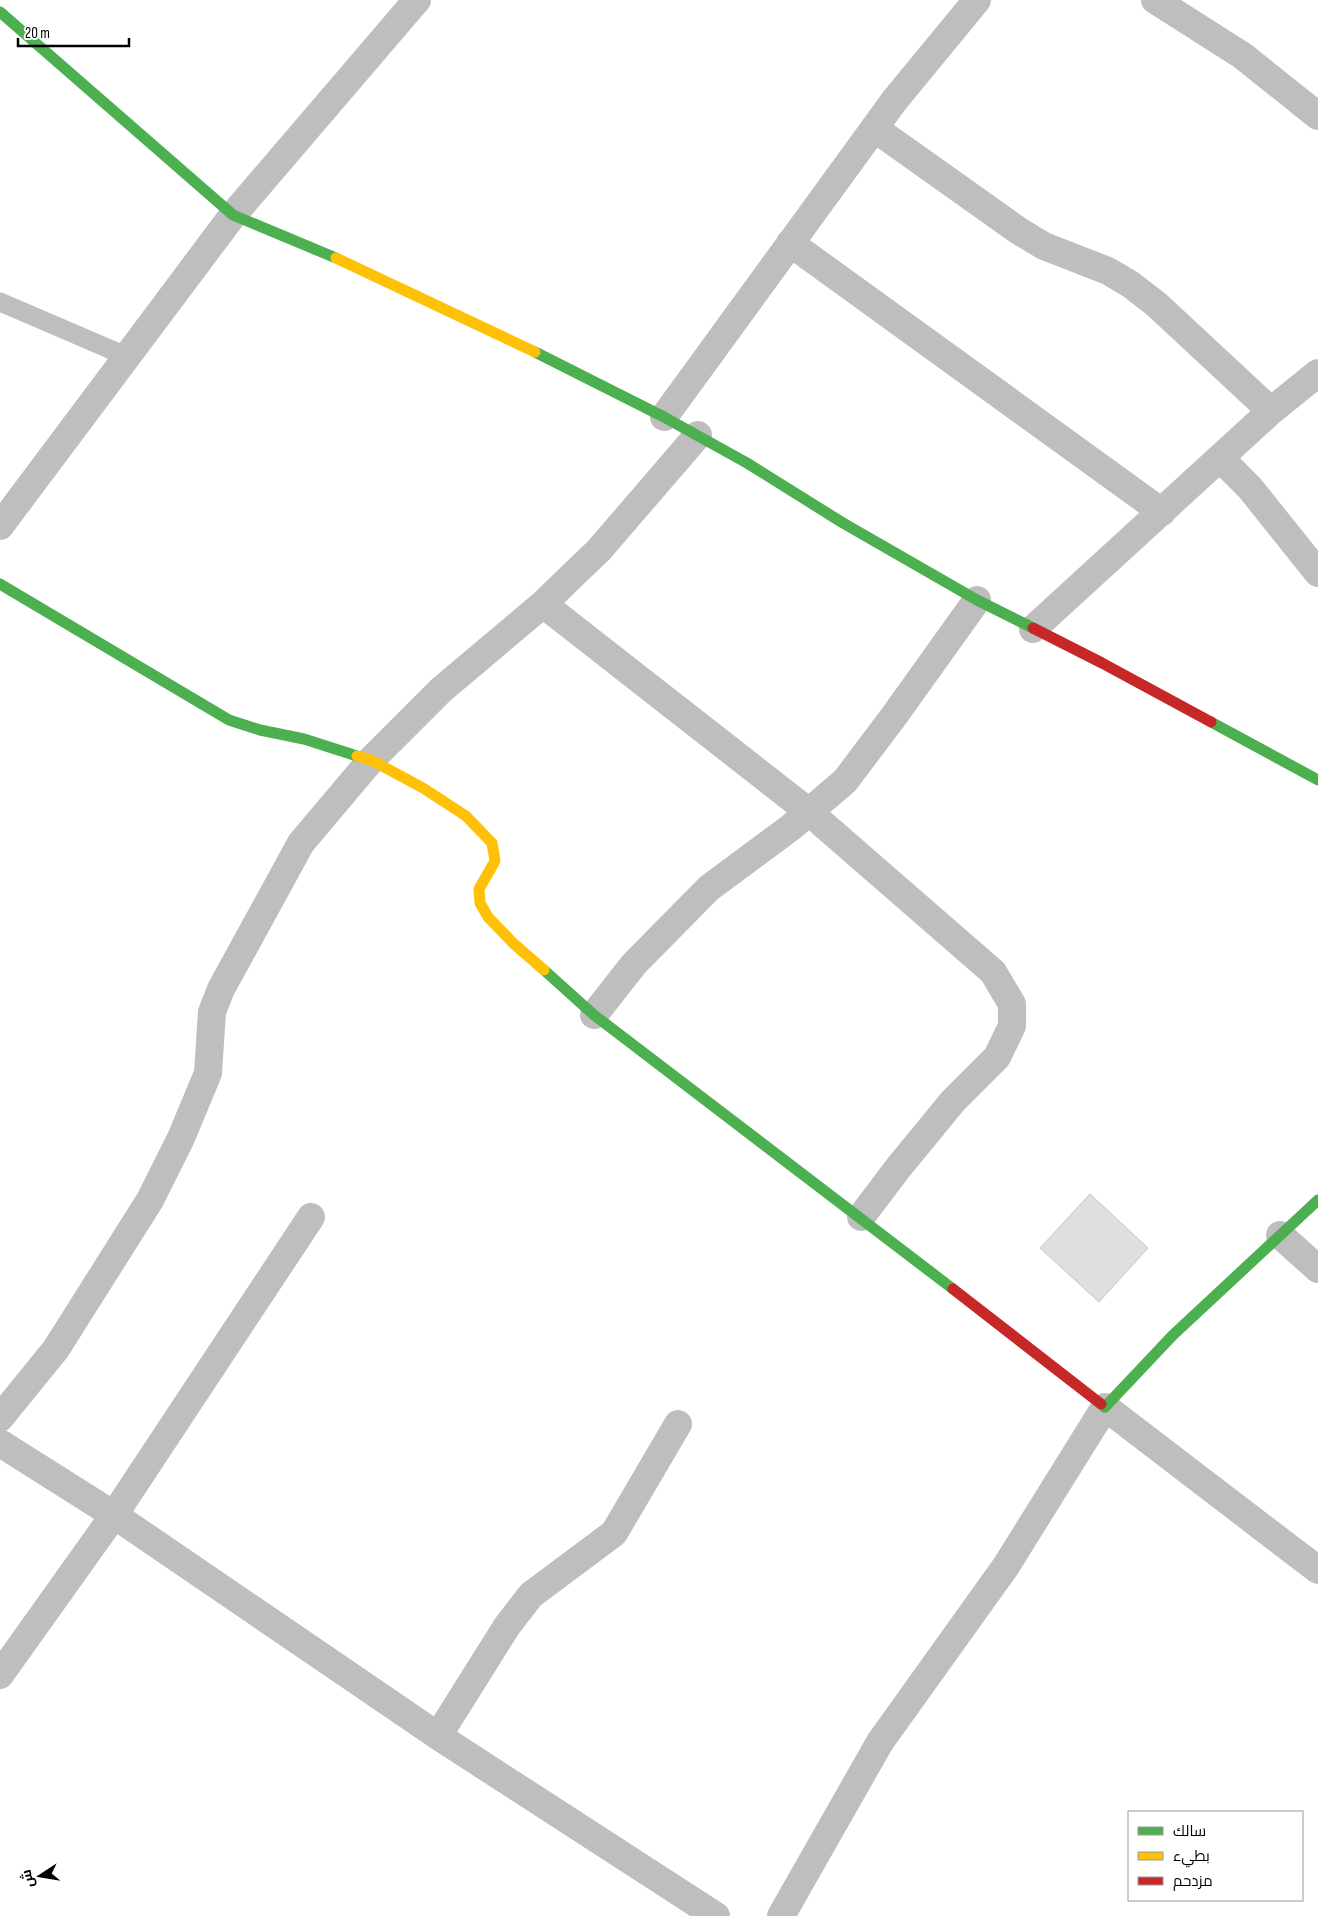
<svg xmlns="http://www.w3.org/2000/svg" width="1318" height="1916" viewBox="0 0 1318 1916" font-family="'Sofia Sans Condensed',Cairo,sans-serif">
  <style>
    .building { fill: #dfdfdf; stroke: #c6c6c6 }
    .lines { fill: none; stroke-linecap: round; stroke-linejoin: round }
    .lane { stroke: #bebebe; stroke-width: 19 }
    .street { stroke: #bebebe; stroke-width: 28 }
    .fast { stroke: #4caf50; stroke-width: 11 }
    .slow { stroke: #ffc107; stroke-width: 11 }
    .jam { stroke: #c62828; stroke-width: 11 }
  </style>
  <rect width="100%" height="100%" fill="#fff"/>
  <!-- building -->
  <path class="building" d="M1090 1194 1148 1248 1099 1302 1040 1248Z"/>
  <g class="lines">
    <!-- lane -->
    <path class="lane" d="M0 302 128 357"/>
    <!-- street -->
    <path class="street" d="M1155 0 1243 56 1318 116
      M874 128 1019 231 1044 246 1108 271 1130 284 1156 304 1271 411
      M790 243 1162 512
      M664 417 894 101 977 0
      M1221 459 1250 488 1318 573
      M0 526 233 215 417 0
      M543 604 809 812 993 972 1012 1004V1026L997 1057 953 1101 898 1168 861 1217
      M1033 629 1271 411 1318 373
      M594 1015 634 964 709 888 790 828 845 781 894 716 977 600
      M1280 1235 1318 1269
      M0 1418 56 1349 150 1200 181 1138 208 1073 212 1012 221 989 301 843 371 760 441 690 543 604 576 572 599 550 698 435
      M0 1443 114 1515 438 1736 716 1916
      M0 1675 114 1515 311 1217
      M438 1736 507 1626 531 1595 614 1533 678 1424
      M781 1916 880 1742 1006 1566 1105 1407 1318 1570"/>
    <!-- fast -->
    <path class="fast" d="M0 12 233 215 336 258
      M535 352 664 417 747 463 843 523 977 600 1033 628
      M0 584 229 720 260 730 304 739 357 756
      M1211 722 1318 780
      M544 970 594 1015 953 1289
      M1101 1404 1105 1407 1173 1335 1318 1200"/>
    <!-- slow -->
    <path class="slow" d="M336 258 535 352
      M357 756 371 760 423 788 466 816 492 843 495 861 479 889 480 903 488 917 513 943 544 970"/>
    <!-- jam -->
    <path class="jam" d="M1033 628 1102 663 1211 722
      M953 1289 1101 1404"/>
  </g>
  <!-- legend -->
  <rect x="1128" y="1811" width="175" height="90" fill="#ffffff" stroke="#999999"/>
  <rect x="1138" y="1827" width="25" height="8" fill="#4caf50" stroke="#999999"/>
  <text x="1173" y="1836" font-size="15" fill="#000000">سالك</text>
  <rect x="1138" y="1852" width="25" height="8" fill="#ffc107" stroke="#999999"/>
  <text x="1173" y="1861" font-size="15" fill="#000000">بطيء</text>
  <rect x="1138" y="1877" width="25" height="8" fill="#c62828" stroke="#999999"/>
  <text x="1173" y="1886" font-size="15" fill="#000000">مزدحم</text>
  <!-- north arrow -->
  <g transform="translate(40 1876) rotate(258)" stroke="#ffffff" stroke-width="4" paint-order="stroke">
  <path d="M0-4L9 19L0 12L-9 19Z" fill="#000000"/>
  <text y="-8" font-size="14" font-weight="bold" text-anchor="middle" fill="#000000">ش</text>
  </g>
  <!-- scale -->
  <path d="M18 38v8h111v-8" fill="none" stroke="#000000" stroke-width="2.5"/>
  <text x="25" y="38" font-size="15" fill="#000000" stroke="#ffffff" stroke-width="4" paint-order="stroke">20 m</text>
</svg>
